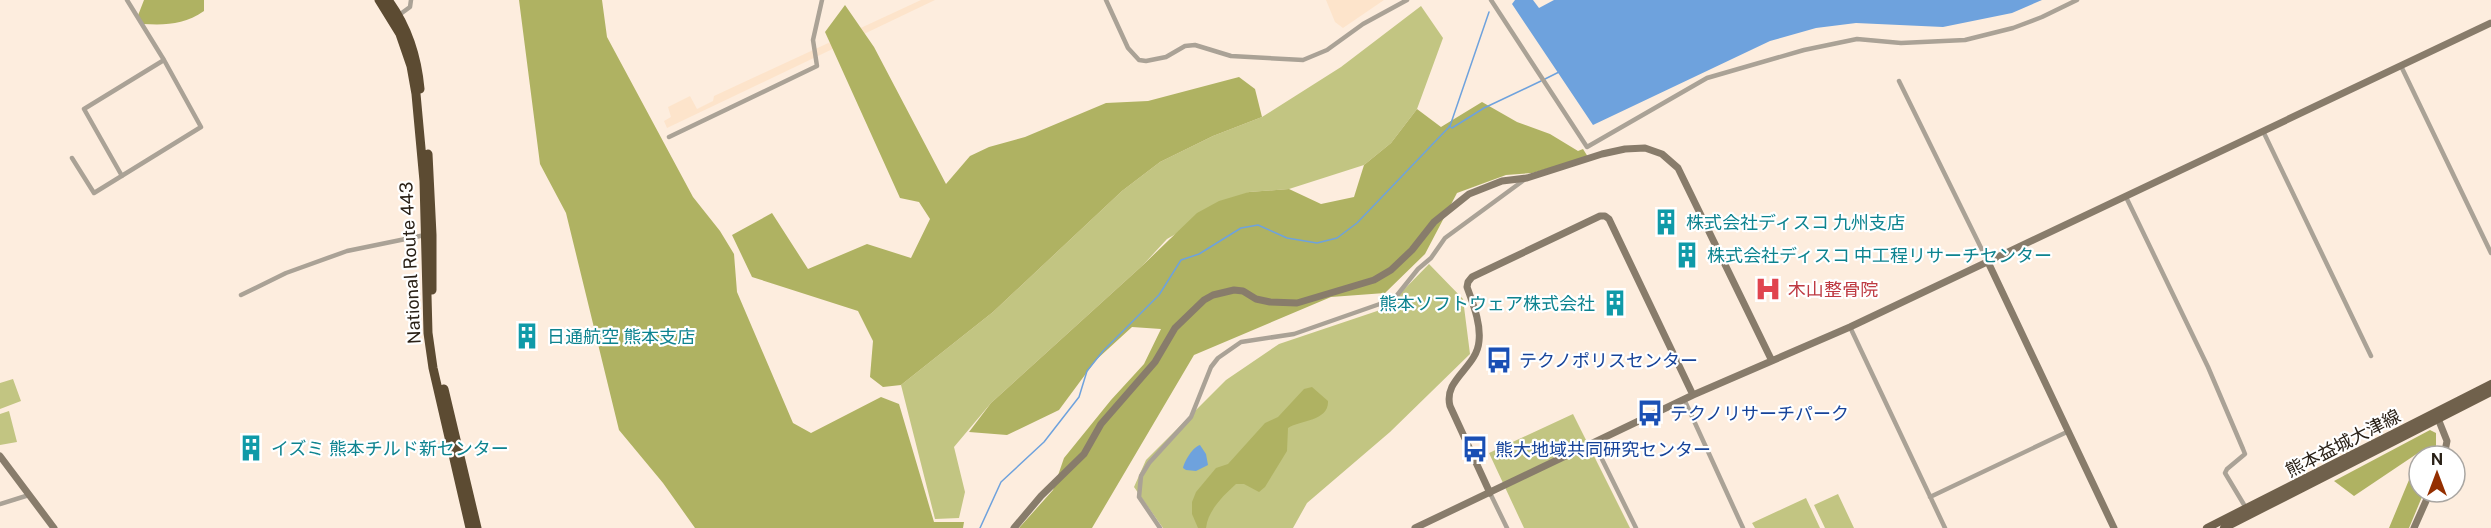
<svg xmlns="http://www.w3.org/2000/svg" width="2491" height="528" viewBox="0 0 2491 528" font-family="'Public Sans','Noto Sans JP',sans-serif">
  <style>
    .built { fill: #fde4cb }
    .green { fill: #c2c582 }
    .forest { fill: #afb262 }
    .water { fill: #6ea2dd }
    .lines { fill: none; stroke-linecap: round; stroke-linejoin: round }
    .stream { stroke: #6ea2dd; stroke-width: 1.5 }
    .street { stroke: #aaa296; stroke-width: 4.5 }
    .secondary { stroke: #887c6b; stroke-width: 7 }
    .primary { stroke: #70614c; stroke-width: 8 }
    .highway { stroke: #5c4b32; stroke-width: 9 }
    .labels { text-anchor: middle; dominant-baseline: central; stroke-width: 4.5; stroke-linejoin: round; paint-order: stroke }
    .culture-label { font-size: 18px; fill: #0d838f; stroke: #fff; text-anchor: start }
    .street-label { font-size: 18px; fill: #292016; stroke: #fff }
    .health-label { font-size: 18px; fill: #be3a42; stroke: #fff; text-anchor: start }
    .transit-label { font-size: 18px; fill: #164399; stroke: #fff; text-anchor: start }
  </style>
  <rect width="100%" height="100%" fill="#fdedde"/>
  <!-- built -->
  <path class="built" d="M921 0H935L667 128 664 121 671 117 668 107 690 96 697 109 713 101 714 96Z
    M1326 0H1384L1343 28 1335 22Z"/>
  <!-- green -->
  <path class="green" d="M1421 6 1443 38 1417 109 1391 143 1364 165 1289 189 1249 192 1167 239 1143 265 991 403 954 447 965 492 959 518 935 519 901 385 993 312 1122 191 1160 162 1213 136 1262 117 1341 67Z
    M1429 264 1463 299 1470 354 1390 432 1307 503 1293 528H1163L1134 487 1146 460 1226 380 1279 344 1386 308Z
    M13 379 21 401 0 409V383Z
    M9 411 17 442 0 445V414Z
    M1573 414 1630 528H1524L1489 453Z
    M1838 494 1854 528H1825L1814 505Z
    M1806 498 1820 528H1755L1752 523Z"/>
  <!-- forest -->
  <path class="forest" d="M144 0H204V11C184 25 166 25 143 24L137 18Z
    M519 0H602L607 37 693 197 720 231 734 254 737 292 793 423 811 433 881 397 899 404 934 522H964L963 528H695L663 483 619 430 566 213 540 164Z
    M845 5 874 47 946 184 970 156 989 147 1025 137 1106 103 1148 101 1239 77 1255 89 1262 117 1213 136 1160 162 1122 191 993 312 901 385 883 387 870 377 873 341 858 311 752 277 732 235 772 213 808 269 867 244 911 258 930 219 919 202 900 198 825 32Z
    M1482 102 1517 122 1550 134 1578 151 1583 149 1588 157 1532 173 1506 175 1457 193 1425 254 1385 293 1331 297 1194 355 1092 528H1019L1053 490 1064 458 1111 400 1144 364 1161 329 1132 327 1096 360 1059 410 1007 435 969 432 991 403 1143 265 1197 213 1219 201 1249 192 1289 189 1321 204 1354 197 1364 165 1391 143 1417 109 1441 127Z
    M1312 387 1328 401C1329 421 1301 420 1288 428L1287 451 1265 487 1259 492 1244 484H1236C1224 495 1208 510 1206 528H1198L1192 514V502L1196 492 1216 468 1228 464 1265 423 1278 417 1304 389Z
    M2430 430 2436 433V456H2419V492H2424L2409 528H2389L2421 451 2354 496 2334 481Z"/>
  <!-- water -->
  <path class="water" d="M1515 0H1533L1539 8 1554 0H2042L2012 13 1943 27 1856 23 1816 28 1770 41 1593 125 1512 4Z
    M1200 445 1206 454 1208 465 1196 471 1186 470 1183 468C1185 460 1193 447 1200 445Z"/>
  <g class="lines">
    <!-- stream -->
    <path class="stream" d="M1545 79 1559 72
      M1449 126 1452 128 1484 108 1541 81
      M980 528 1001 482 1044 442 1079 397 1087 371 1103 351 1159 295 1181 260 1199 254 1241 228 1258 225 1287 238 1317 243 1337 238 1357 223 1450 126 1489 12"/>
    <!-- street -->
    <path class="street" d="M1106 0 1128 48 1139 60 1146 61 1166 57 1185 46 1195 45 1231 56 1303 60 1327 50 1363 24 1407 0
      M1491 0 1587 147 1707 78 1804 50 1857 39 1901 43 1965 40 2013 28 2042 17 2077 0
      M399 15 410 7 411 0
      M2401 66 2491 253
      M1899 81 1988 262
      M2263 131 2371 356
      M669 137 817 66 813 40 822 0
      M72 158 94 193 201 127 164 60 127 0
      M122 176 84 109 164 60
      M2126 197 2208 367 2243 449 2245 454 2227 469 2225 473 2246 508
      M241 295 286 273 347 251 425 235
      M1850 327 1945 528
      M1684 399 1743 528
      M1594 443 1636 528
      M1490 493 1507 528
      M1930 497 2069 431
      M0 504 29 495
      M1160 528 1139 497 1141 476 1149 463 1191 417 1211 367 1218 358 1241 342 1294 334 1394 299 1418 269 1431 258 1445 238 1524 180"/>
    <!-- secondary -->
    <path class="secondary" d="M1988 262 2114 528
      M2437 416 2447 441 2444 456
      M0 456 54 528
      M1490 493 1450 406C1443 379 1477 368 1479 341 1481 323 1473 304 1467 287L1468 282 1472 277 1600 216H1605L1609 219 1693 395
      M1014 528 1041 496 1084 454 1101 424 1155 362 1175 328 1204 300 1213 295 1234 290 1243 291 1256 299 1270 302 1297 303 1374 280 1391 270 1412 250 1434 222 1469 194 1502 181 1527 178 1602 154 1625 149 1645 148 1662 154 1678 168 1771 359
      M1415 528 1693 395 1850 327 2491 23
      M2414 528 2430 492"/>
    <!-- primary -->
    <path class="primary" d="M2207 528 2491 384
      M2224 528 2491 392"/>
    <!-- highway -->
    <path class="highway" d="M379 0 400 34 411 66 416 94 424 181 428 333 433 368 470 528
      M388 0C408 27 417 56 420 89
      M428 154 432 235V290
      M444 389 477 528"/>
  </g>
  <!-- icons -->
  <defs>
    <g id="building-bare" transform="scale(2.07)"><path d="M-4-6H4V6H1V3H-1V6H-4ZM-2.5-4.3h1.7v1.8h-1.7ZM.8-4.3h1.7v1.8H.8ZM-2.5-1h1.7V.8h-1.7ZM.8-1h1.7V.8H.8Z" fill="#0f9aa8" stroke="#fff" stroke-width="2.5" paint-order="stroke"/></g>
    <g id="hospital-bare" transform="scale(2.07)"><path d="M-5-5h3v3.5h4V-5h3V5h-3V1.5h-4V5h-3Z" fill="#e0444e" stroke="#fff" stroke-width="2.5" paint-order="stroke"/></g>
    <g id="bus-bare" transform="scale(2.07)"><path d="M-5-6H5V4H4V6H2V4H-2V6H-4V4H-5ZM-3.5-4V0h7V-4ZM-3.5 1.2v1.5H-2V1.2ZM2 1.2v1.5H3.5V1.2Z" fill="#1a4fb4" stroke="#fff" stroke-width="2.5" paint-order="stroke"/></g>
  </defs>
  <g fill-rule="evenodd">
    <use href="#building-bare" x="1666" y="222"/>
    <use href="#building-bare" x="1687" y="255"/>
    <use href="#hospital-bare" x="1768" y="289"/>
    <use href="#building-bare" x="1615" y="303"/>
    <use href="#building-bare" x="527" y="336"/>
    <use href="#bus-bare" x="1499" y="360"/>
    <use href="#bus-bare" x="1650" y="413"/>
    <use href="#building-bare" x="251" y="448"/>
    <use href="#bus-bare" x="1475" y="449"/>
  </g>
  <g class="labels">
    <!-- culture labels -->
    <g class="culture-label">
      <text x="1686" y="222">株式会社ディスコ 九州支店</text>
      <text x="1707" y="255">株式会社ディスコ 中工程リサーチセンター</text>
      <text x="1595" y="303" text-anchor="end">熊本ソフトウェア株式会社</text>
      <text x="547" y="336">日通航空 熊本支店</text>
      <text x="271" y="448">イズミ 熊本チルド新センター</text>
    </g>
    <!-- street labels -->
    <g class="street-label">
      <text transform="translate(410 263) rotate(-93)">National Route 443</text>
      <text transform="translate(2343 443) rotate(-27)">熊本益城大津線</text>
    </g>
    <!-- health labels -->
    <g class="health-label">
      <text x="1788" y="289">木山整骨院</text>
    </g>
    <!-- transit labels -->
    <g class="transit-label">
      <text x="1519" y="360">テクノポリスセンター</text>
      <text x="1670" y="413">テクノリサーチパーク</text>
      <text x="1495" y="449">熊大地域共同研究センター</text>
    </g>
  </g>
  <!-- north arrow -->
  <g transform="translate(2437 474)"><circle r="28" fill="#ffffff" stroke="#a9a6a2" stroke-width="1.5"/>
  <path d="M0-4.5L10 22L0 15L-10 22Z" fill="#942f00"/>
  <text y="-9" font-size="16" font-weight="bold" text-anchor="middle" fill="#292016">N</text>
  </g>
</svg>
